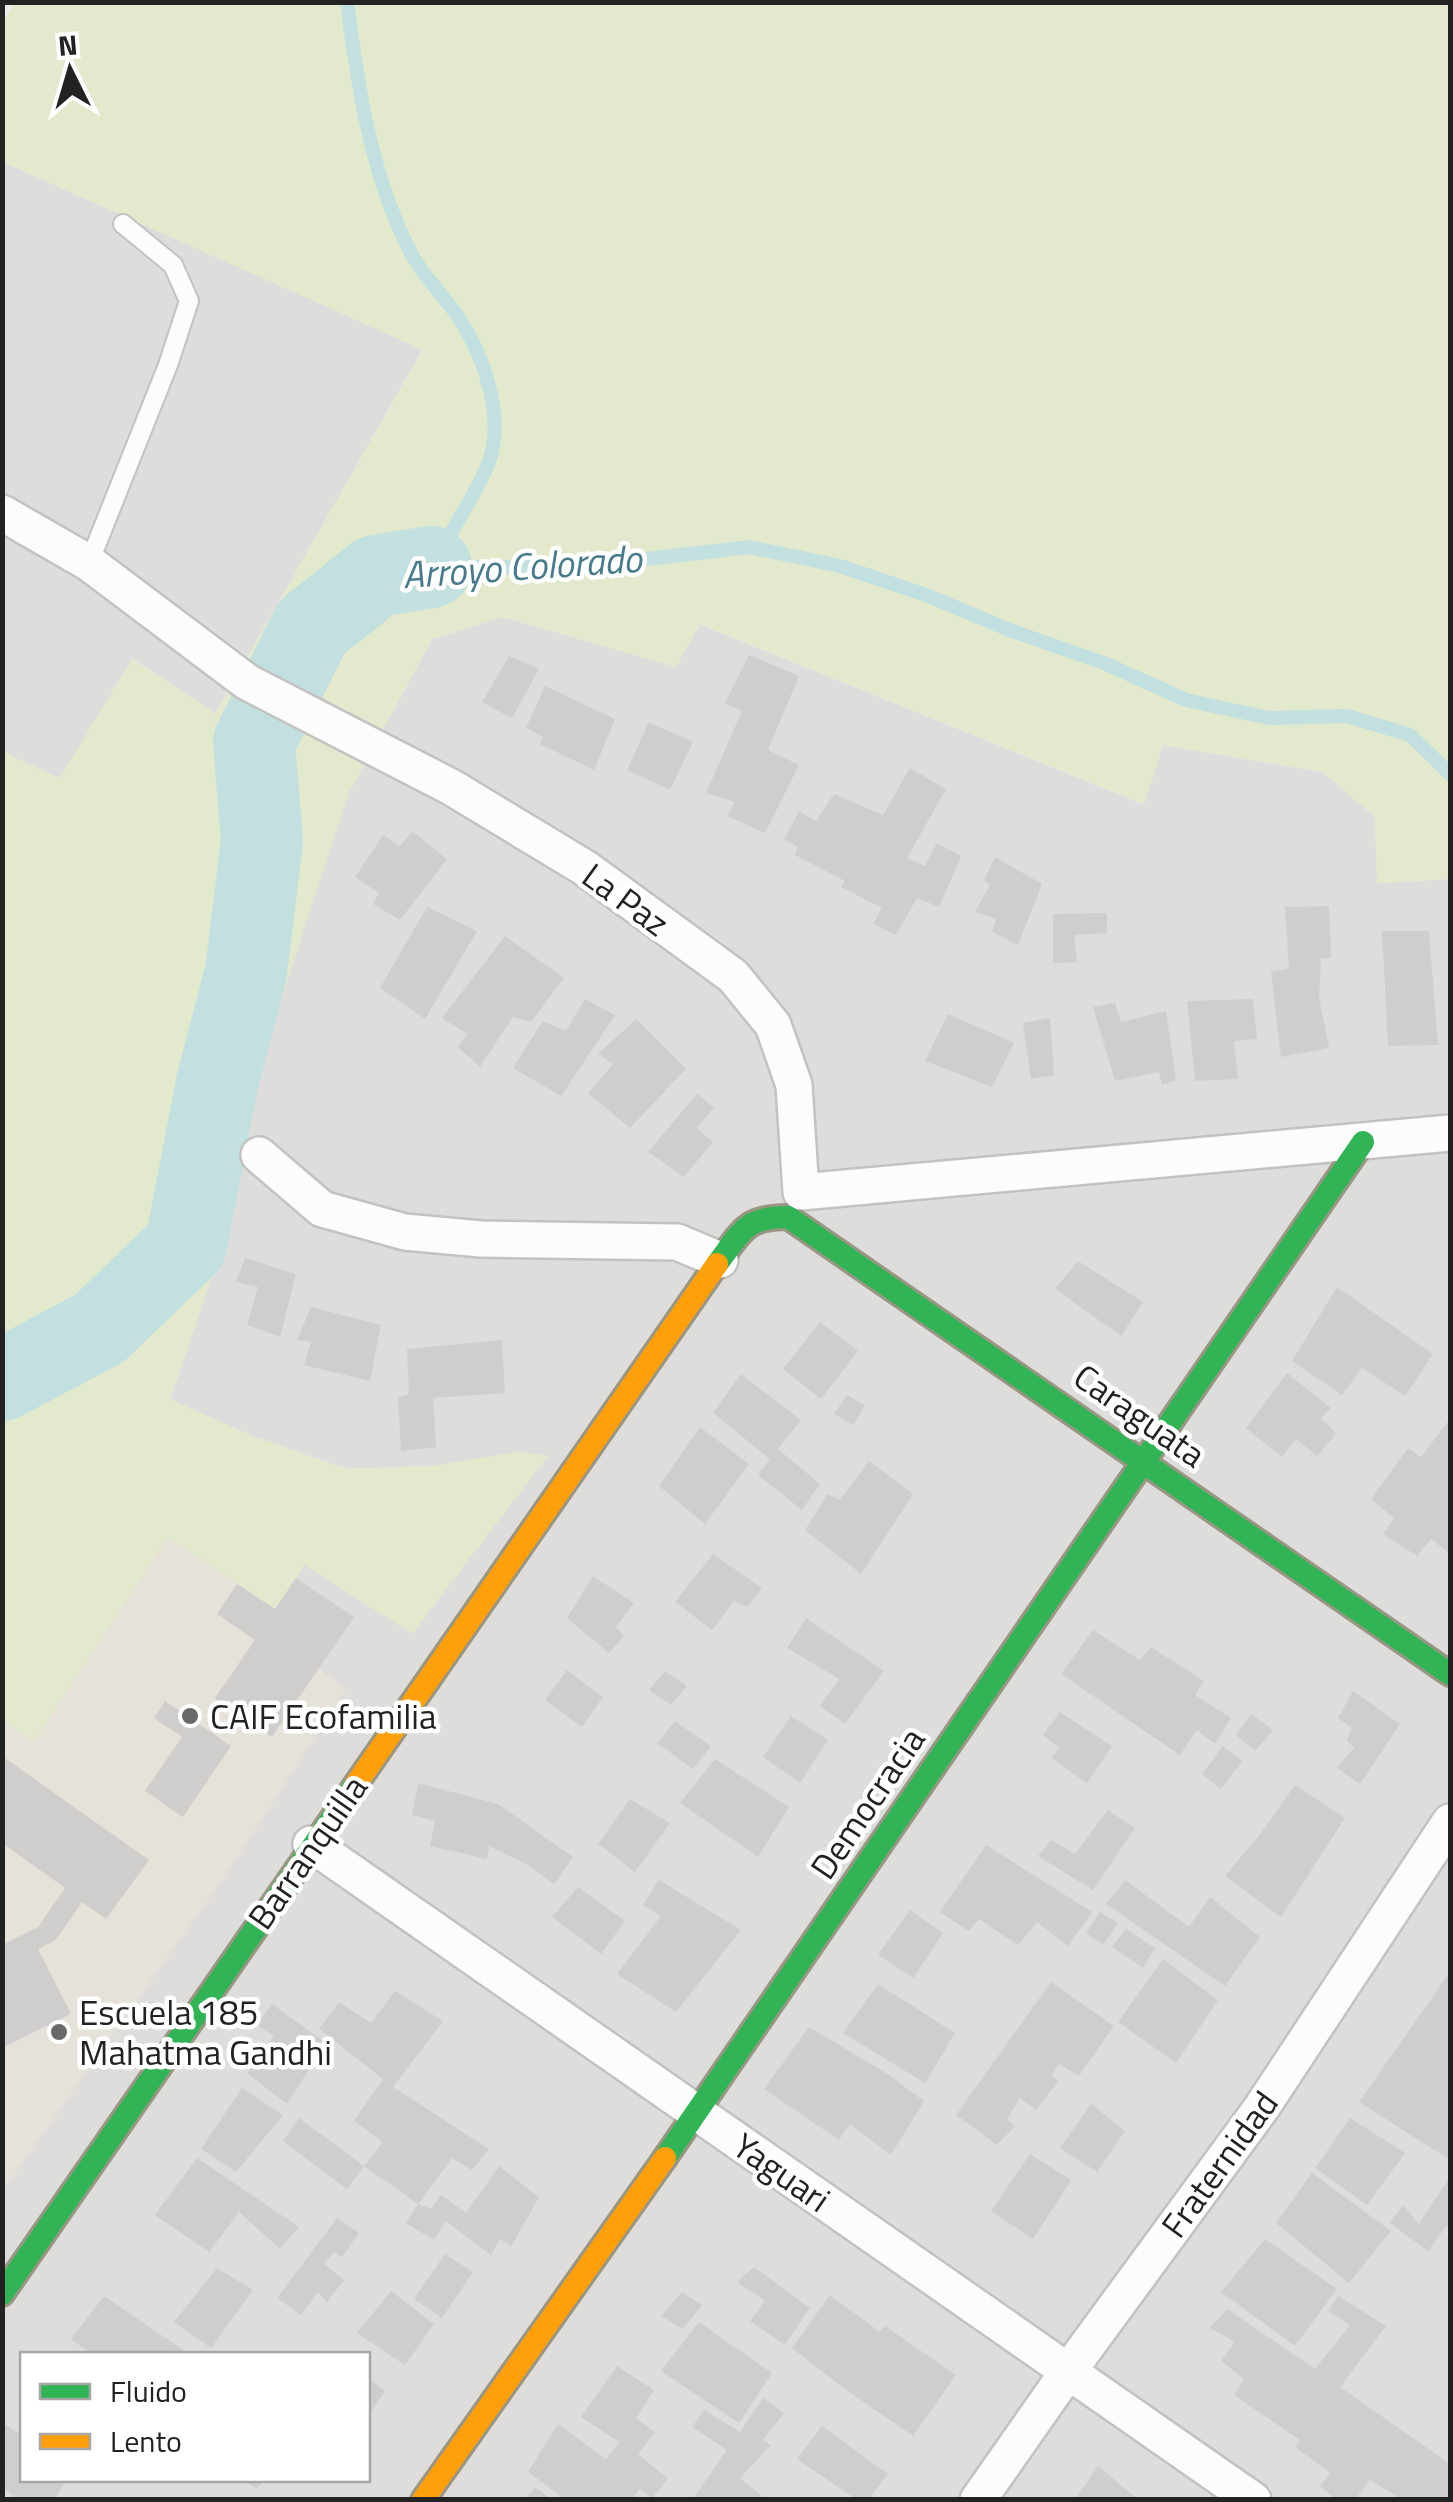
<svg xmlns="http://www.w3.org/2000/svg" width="1453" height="2502" viewBox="0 0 1453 2502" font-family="'Titillium Web',sans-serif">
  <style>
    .residential { fill: #dfdddc; fill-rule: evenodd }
    .education { fill: #e6e1d9 }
    .grass { fill: #e3e9cd }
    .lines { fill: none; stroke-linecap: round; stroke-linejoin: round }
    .stream { stroke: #c2e0df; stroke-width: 14 }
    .river { stroke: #c2e0df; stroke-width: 82 }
    .building { fill: #d0cecc }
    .lane-casing { stroke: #c3c2c1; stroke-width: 22 }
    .street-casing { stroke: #c3c2c1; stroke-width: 40 }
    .fast-casing { stroke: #999684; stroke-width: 28 }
    .slow-casing { stroke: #999684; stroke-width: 28 }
    .lane { stroke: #fdfcfc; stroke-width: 18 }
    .street { stroke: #fdfcfc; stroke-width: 35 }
    .fast { stroke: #30b455; stroke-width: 22 }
    .slow { stroke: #ff9f0a; stroke-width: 22 }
    .poi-dot { fill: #6a6968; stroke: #fff; stroke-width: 4 }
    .labels { text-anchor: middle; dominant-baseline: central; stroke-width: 9; stroke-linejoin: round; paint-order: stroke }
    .street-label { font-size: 35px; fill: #222; stroke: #fff }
    .poi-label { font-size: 35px; fill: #222; stroke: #fff; text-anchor: start }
    .water-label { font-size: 38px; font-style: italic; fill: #477b8c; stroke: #fff }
  </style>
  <rect width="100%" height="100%" fill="#efedeb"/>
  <!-- residential -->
  <path class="residential" d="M3 162 423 349 215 714 133 659 60 779 3 752Z
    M503 617 675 666 699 624 1143 804 1163 745 1323 772 1375 817 1378 883 1450 879V2499H3L2 1720 33 1741 168 1537 276 1608 304 1565 432 1466 346 1469 250 1435 170 1400 232 1218 245 1110 348 794 432 639ZM22 2354H368V2480H22Z"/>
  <!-- education -->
  <path class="education" d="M168 1537 237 1584 217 1614 312 1678 318 1669 346 1689 227 1873 3 2190V1720L34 1741Z"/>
  <!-- grass -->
  <path class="grass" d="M14 3H1450V879L1377 883 1375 817 1323 772 1163 745 1144 804 700 624 676 667 503 617 432 639 348 794 245 1110 232 1218 170 1399 250 1435 346 1469 432 1466 518 1452 548 1456 412 1634 305 1565 275 1609 168 1537 34 1742 3 1720V752L60 778 132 659 215 713 423 350 3 162V22Z"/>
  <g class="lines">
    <!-- stream -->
    <path class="stream" d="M347 2C358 88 371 176 411 253 424 278 446 298 461 321 486 361 506 421 487 467 472 501 449 534 431 567H578L749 547 840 566 926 595 1012 631 1104 663 1186 700 1269 718 1347 716 1410 735 1450 774"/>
    <!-- river -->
    <path class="river" d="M2 1380 100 1328 186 1245 217 1083 246 972 262 841 254 742 312 627 376 576 431 567"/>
  </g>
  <!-- building -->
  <path class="building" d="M749 655 799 676 768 750 799 765 765 833 727 816 735 802 706 793 742 711 725 703Z
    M509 656 539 669 512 718 482 702Z
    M545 686 615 719 594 770 540 744 543 737 526 728Z
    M649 722 693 742 670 790 627 770Z
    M910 768 946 789 907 858 925 866 937 843 961 856 939 907 917 898 896 935 873 924 882 908 841 887 845 881 795 855 798 847 784 840 799 811 816 821 834 794 883 815Z
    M412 831 447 859 400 920 373 904 379 893 355 877 383 835 400 846Z
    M995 857 1042 884 1018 945 992 932 996 919 975 912 990 885 984 880Z
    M1329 906 1331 958H1321L1319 998 1329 1048 1281 1057 1271 972 1289 968 1285 907Z
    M427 907 477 931 425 1019 380 988Z
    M1107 913V933L1074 935 1077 962 1053 963V914Z
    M1382 931H1429L1438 1045 1388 1046Z
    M505 936 564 978 531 1022 513 1017 480 1067 458 1047 467 1034 442 1018Z
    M585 999 615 1015 561 1096 513 1068 543 1021 566 1031Z
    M1253 999 1257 1039 1234 1041 1238 1079 1195 1081 1187 1001Z
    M1115 1003 1121 1022 1166 1011 1176 1080 1162 1085 1159 1072 1115 1081 1093 1007Z
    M948 1014 1014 1043 992 1087 925 1061Z
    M1050 1018 1054 1075 1031 1079 1023 1023Z
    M636 1019 686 1069 630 1128 588 1093 613 1064 598 1054Z
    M697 1094 714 1108 697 1128 713 1142 684 1177 648 1152Z
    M245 1258 296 1274 280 1337 247 1325 258 1287 236 1282Z
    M1078 1261 1143 1302 1121 1336 1055 1289Z
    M1337 1287 1433 1354 1405 1396 1362 1368 1342 1395 1292 1361Z
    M311 1307 381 1325 370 1381 304 1365 311 1342 297 1340Z
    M820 1322 858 1351 821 1399 783 1369Z
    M502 1340 505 1393 433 1398 436 1447 401 1451 398 1397 409 1394 407 1349Z
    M1287 1373 1331 1408 1321 1418 1336 1434 1317 1456 1296 1439 1282 1457 1246 1428Z
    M741 1374 801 1420 778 1449 820 1484 802 1510 758 1475 770 1459 713 1413Z
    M847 1395 865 1405 853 1425 834 1414Z
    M1450 1419V1554L1431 1539 1417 1556 1383 1534 1394 1518 1371 1499 1408 1448 1421 1457Z
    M700 1427 749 1464 705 1524 659 1486Z
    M869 1461 913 1494 861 1574 805 1530 828 1494 840 1500Z
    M713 1554 762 1588 747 1607 734 1601 712 1630 675 1602Z
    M593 1576 634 1603 616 1627 624 1636 609 1653 567 1618Z
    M296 1578 354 1617 272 1737 215 1698 255 1640 217 1614 237 1584 275 1609Z
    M806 1618 884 1671 845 1724 820 1706 839 1679 787 1648Z
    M1093 1630 1140 1660 1151 1647 1204 1681 1195 1695 1231 1718 1215 1744 1197 1730 1180 1755 1061 1674Z
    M567 1670 603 1697 582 1727 545 1700Z
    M665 1671 687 1686 671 1705 649 1690Z
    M1353 1691 1400 1724 1360 1784 1337 1768 1354 1748 1347 1740 1352 1728 1338 1718Z
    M165 1701 231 1746 183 1817 145 1791 182 1737 154 1718Z
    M1060 1712 1112 1746 1087 1783 1051 1758 1059 1748 1043 1735Z
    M1251 1714 1273 1730 1255 1751 1236 1735Z
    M791 1716 828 1740 800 1783 763 1757Z
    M675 1721 711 1746 693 1769 657 1743Z
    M1223 1746 1242 1761 1221 1789 1202 1774Z
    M2 1756 149 1860 106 1919 82 1902 56 1940 38 1949 71 2014 2 2048V1945L38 1927 65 1888 2 1843Z
    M715 1759 789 1807 758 1857 680 1803Z
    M418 1783 498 1804 573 1857 554 1884 528 1865 489 1846 487 1859 430 1846 435 1821 412 1815Z
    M1295 1785 1345 1818 1281 1917 1225 1876 1261 1833Z
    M630 1799 670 1823 635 1872 598 1844Z
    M1108 1810 1135 1828 1093 1890 1038 1856 1051 1840 1075 1854Z
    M986 1845 1092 1912 1068 1946 1037 1922 1018 1945 979 1919 969 1931 940 1912Z
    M659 1880 741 1930 676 2012 617 1974 661 1916 643 1905Z
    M1125 1880 1189 1927 1210 1897 1260 1937 1225 1986 1106 1904Z
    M578 1887 625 1921 601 1954 552 1917Z
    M910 1910 943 1933 913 1978 878 1955Z
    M1100 1912 1118 1923 1103 1945 1086 1933Z
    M1126 1929 1155 1948 1143 1968 1112 1947Z
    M1163 1959 1218 2000 1176 2063 1118 2022Z
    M1450 1972V2160L1359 2102Z
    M1051 1982 1114 2026 1079 2076 1059 2064 1051 2075 1058 2081 1036 2110 1020 2098 1007 2119 1015 2126 997 2145 956 2115Z
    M878 1984 955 2033 925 2083 843 2033Z
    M395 1991 443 2021 393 2087 489 2149 472 2170 452 2158 418 2204 431 2209 441 2195 466 2213 499 2166 539 2197 511 2247 500 2239 491 2255 446 2221 434 2240 406 2223 418 2204 364 2166 383 2142 354 2121 383 2079 319 2029 339 2002 371 2023Z
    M272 2004 326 2043 287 2104 247 2073 274 2036 256 2025Z
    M809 2027 886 2073 924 2101 891 2155 850 2124 839 2140 764 2089Z
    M242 2088 283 2115 236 2172 201 2149Z
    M1091 2104 1125 2131 1097 2172 1060 2148Z
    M299 2118 364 2166 347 2189 283 2141Z
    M1350 2118 1405 2153 1367 2205 1315 2168Z
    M1030 2154 1071 2180 1033 2239 991 2211Z
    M197 2158 299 2227 280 2249 239 2212 209 2252 155 2215Z
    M1312 2173 1391 2231 1349 2283 1276 2223Z
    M1450 2177V2221L1428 2251 1390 2223 1403 2205 1419 2224Z
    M337 2218 359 2233 342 2257 334 2252 324 2264 344 2280 327 2302 318 2292 301 2315 277 2298Z
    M1265 2239 1337 2289 1295 2346 1221 2292Z
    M445 2254 473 2272 442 2318 414 2299Z
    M754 2267 810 2308 785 2345 750 2321 765 2301 737 2282Z
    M217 2268 253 2290 211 2348 174 2322Z
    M391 2291 434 2324 405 2365 357 2333Z
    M682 2292 702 2305 683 2329 661 2316Z
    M830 2295 880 2332 885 2326 956 2375 913 2436 842 2387 792 2348Z
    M104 2296 189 2354H91L71 2339Z
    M1338 2296 1386 2326 1340 2387 1450 2464V2500H1403L1370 2480 1355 2500H1337L1320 2486 1330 2473 1295 2447 1300 2440 1234 2395 1244 2379 1221 2361 1235 2342 1210 2328 1227 2309 1315 2369 1350 2325 1328 2311Z
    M699 2322 772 2373 739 2423 661 2371Z
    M617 2366 654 2390 636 2418 655 2432 638 2454 668 2479 652 2498 639 2489 632 2500H566L528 2472 558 2424 606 2459 619 2442 581 2417Z
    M368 2378 385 2391 368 2417Z
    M763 2398 784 2413 763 2440 771 2445 740 2478 762 2496 760 2500H692L727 2450 692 2427 704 2410 740 2432Z
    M6 2425 22 2436V2480H67L54 2500H18L2 2487V2429Z
    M822 2426 888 2474 868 2500H857L797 2459Z
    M1098 2466 1139 2500H1075Z
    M244 2480H264L257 2489Z
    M535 2487 553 2500H525Z"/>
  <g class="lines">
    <!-- lane casing -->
    <g class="lane-casing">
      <path id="lane" d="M89 563 168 365 189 301 173 265 123 224"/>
    </g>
    <!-- street casing -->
    <g class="street-casing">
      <path id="street" d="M2 513 89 563 247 682 451 787 585 868 733 976 773 1025 794 1085 801 1192
        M259 1155 322 1209 405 1232 481 1239 677 1242 720 1260
        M801 1192 1450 1133
        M311 1844 1253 2500
        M978 2500 1067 2373 1262 2107 1450 1822"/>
    </g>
    <!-- fast casing -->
    <g class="fast-casing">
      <path id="fast" d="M717 1264C742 1231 745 1217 788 1217L1450 1674
        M665 2158 1363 1142
        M2 2294 356 1784"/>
    </g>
    <!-- slow casing -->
    <g class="slow-casing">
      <path id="slow" d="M356 1784 717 1264
        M423 2500 665 2158"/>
    </g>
    <!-- lane -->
    <use href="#lane" class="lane"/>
    <!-- street -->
    <use href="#street" class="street"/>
    <!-- fast -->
    <use href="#fast" class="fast"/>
    <!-- slow -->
    <use href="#slow" class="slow"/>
  </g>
  <!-- markers -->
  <g class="poi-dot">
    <circle cx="190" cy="1716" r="10"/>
    <circle cx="59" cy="2032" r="10"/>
  </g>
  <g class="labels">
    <!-- street labels -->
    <g class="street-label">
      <text transform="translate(626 899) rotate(36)">La Paz</text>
      <text transform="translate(1140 1415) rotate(35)">Caraguata</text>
      <text transform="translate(867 1803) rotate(-56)">Democracia</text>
      <text transform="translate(307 1852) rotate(-55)">Barranquilla</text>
      <text transform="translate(1219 2164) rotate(-54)">Fraternidad</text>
      <text transform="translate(782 2172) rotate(35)">Yaguari</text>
    </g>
    <!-- poi labels -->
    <g class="poi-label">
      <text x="210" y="1716">CAIF Ecofamilia</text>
      <text x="79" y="2012">Escuela 185<tspan x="79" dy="40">Mahatma Gandhi</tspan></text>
    </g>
    <!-- water labels -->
    <g class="water-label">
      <text transform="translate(522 566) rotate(-4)">Arroyo Colorado</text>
    </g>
  </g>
  <!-- border -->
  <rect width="1453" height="2502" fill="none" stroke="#222222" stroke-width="10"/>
  <!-- legend -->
  <rect x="20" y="2352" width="350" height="130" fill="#ffffff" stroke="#a7a7a7" stroke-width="2.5"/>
  <rect x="40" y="2384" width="50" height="15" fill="#30b455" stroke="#a7a7a7" stroke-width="2.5"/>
  <text x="110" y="2402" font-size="30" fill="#222222">Fluido</text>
  <rect x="40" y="2434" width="50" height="15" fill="#ff9f0a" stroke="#a7a7a7" stroke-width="2.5"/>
  <text x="110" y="2452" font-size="30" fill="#222222">Lento</text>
  <!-- north arrow -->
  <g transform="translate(70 70) rotate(355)" stroke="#ffffff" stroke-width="8" paint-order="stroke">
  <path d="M0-8L18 38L0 25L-18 38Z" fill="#222222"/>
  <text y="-15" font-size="28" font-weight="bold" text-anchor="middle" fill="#222222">N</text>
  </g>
</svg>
